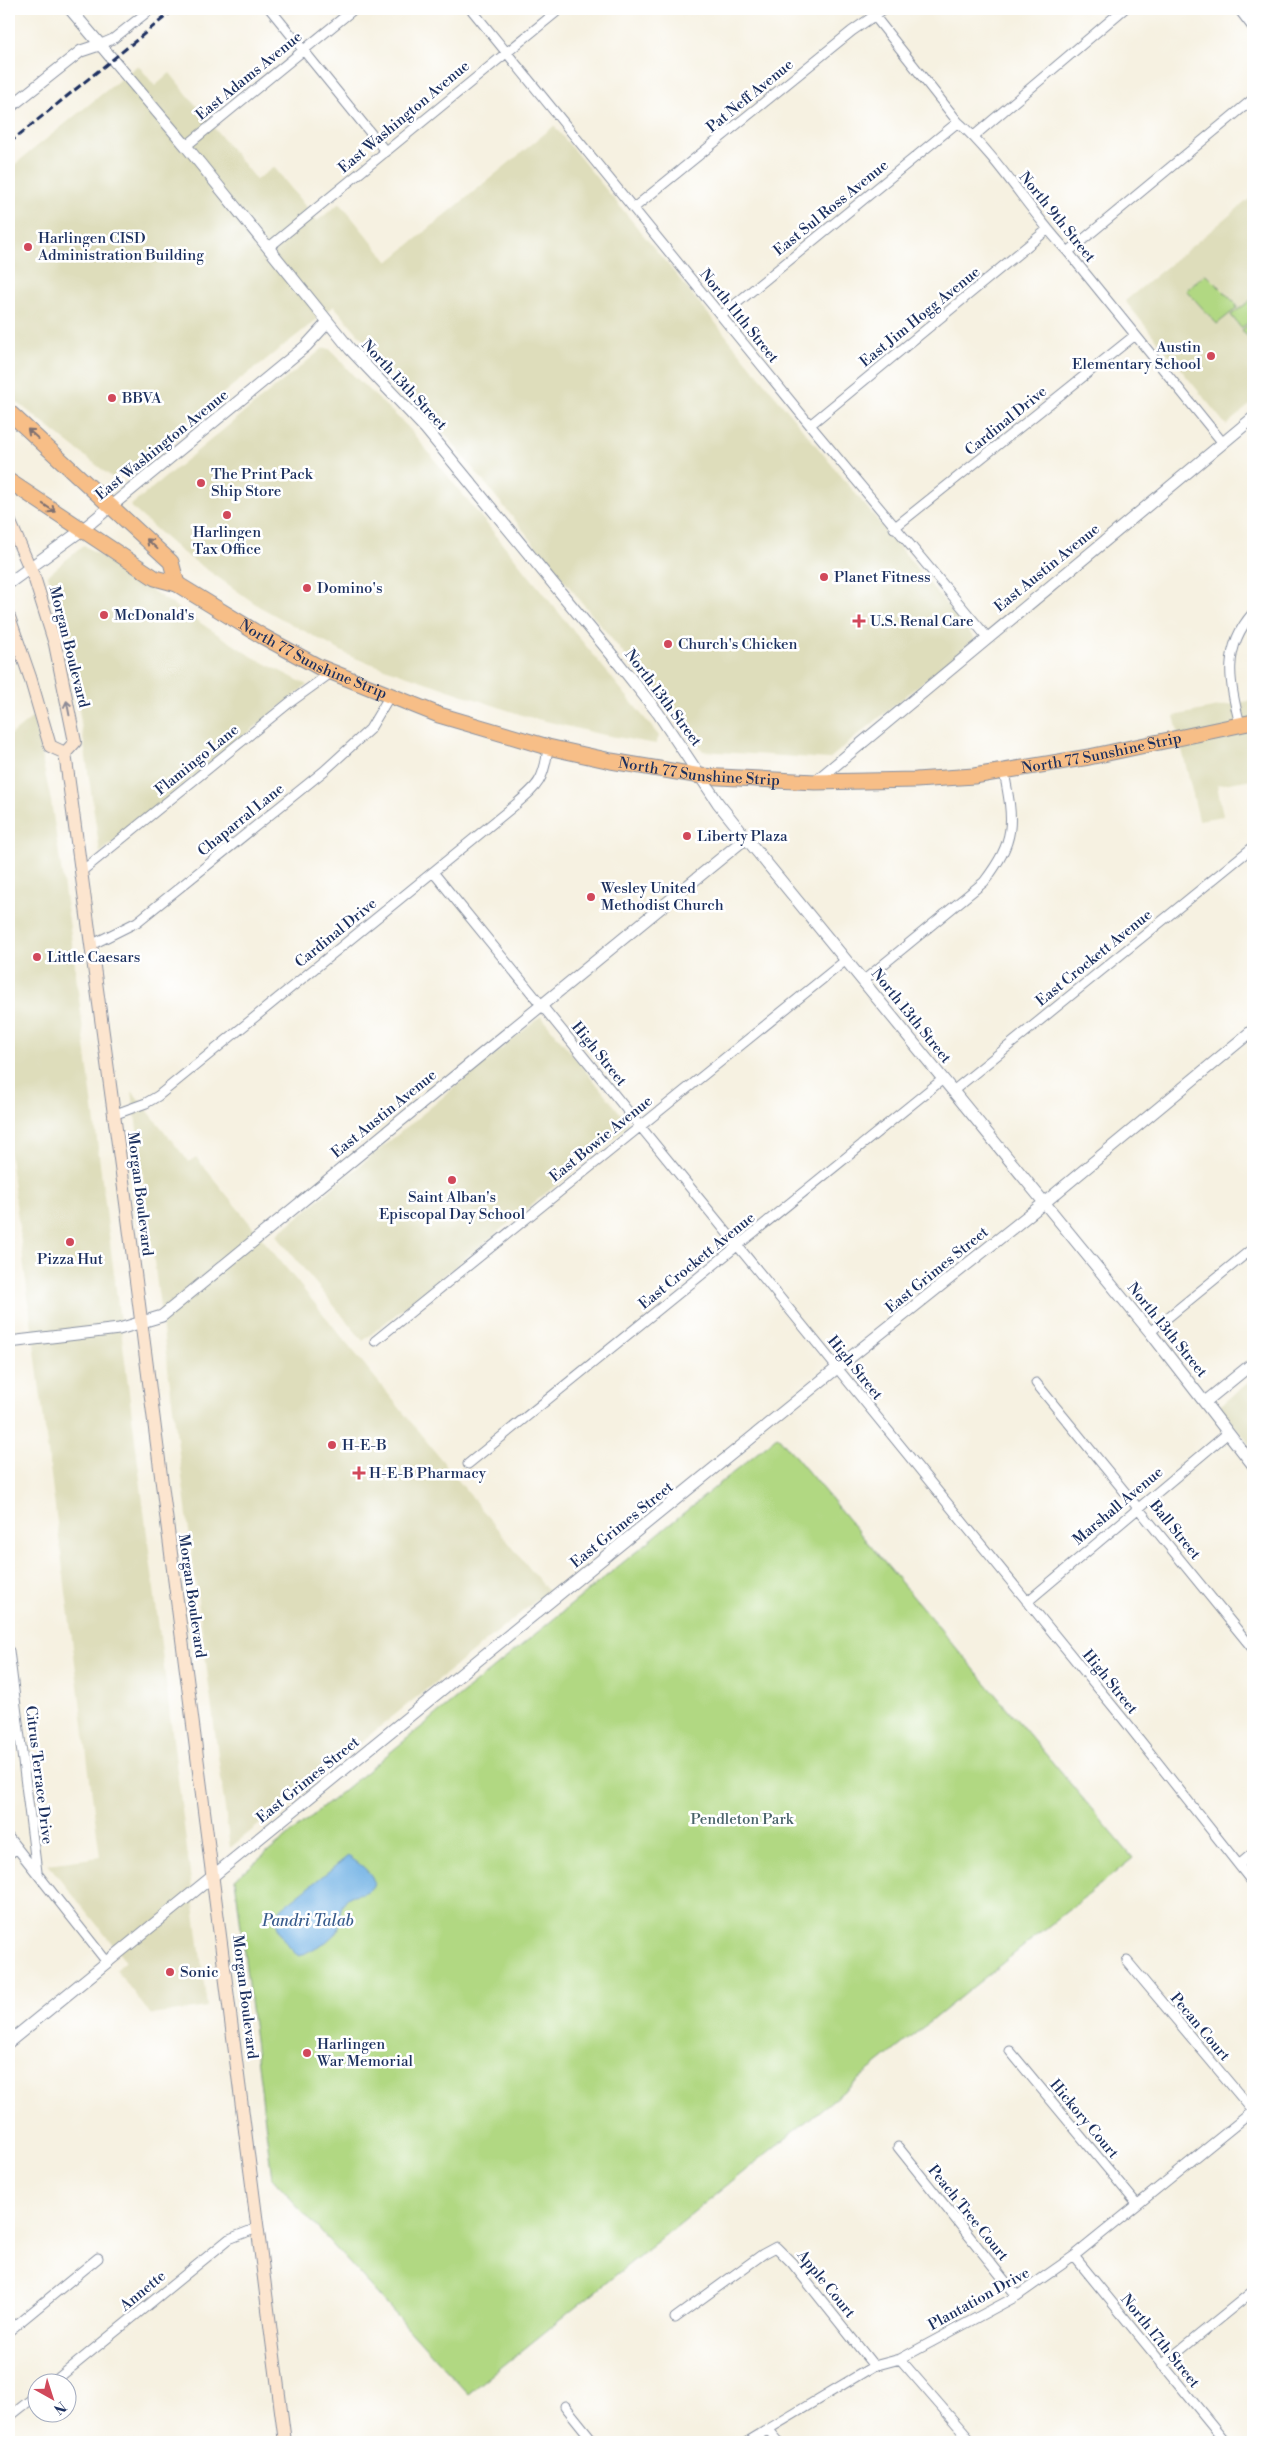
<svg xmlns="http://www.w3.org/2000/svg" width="1262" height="2451" viewBox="0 0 1262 2451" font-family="'Libre Bodoni',serif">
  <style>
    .built { fill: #deddbb }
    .green { fill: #b1d882; stroke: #668470 }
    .water { fill: #70b1e4; stroke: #4670a1 }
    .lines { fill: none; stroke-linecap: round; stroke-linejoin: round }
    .minor-casing { stroke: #8890a0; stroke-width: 11 }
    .tertiary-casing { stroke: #8890a0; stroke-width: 13 }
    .secondary-casing { stroke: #8890a0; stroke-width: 14 }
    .primary-casing { stroke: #8890a0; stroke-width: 17 }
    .minor { stroke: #fff; stroke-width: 9 }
    .tertiary { stroke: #fff; stroke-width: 11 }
    .secondary { stroke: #fce5cf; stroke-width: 12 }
    .primary { stroke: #f7be87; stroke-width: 15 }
    .rail { stroke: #1b2f5e; stroke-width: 3; stroke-dasharray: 8 4; stroke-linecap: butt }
    .oneway { stroke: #7e6f70 }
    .oneway2 { stroke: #8c8a96 }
    .poi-dot { fill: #d1495b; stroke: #fff; stroke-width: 2 }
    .labels { text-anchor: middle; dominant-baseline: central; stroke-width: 5; stroke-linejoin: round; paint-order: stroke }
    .street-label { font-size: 15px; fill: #1b2f5e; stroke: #fff }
    .poi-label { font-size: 15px; fill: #1b2f5e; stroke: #fff; text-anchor: start }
    .park-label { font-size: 15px; fill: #486269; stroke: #fff }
    .water-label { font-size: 16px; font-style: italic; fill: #395c8d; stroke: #fff }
  </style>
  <rect width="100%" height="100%" fill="#fff"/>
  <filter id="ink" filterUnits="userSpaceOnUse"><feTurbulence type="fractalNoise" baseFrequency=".02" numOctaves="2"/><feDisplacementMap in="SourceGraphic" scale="10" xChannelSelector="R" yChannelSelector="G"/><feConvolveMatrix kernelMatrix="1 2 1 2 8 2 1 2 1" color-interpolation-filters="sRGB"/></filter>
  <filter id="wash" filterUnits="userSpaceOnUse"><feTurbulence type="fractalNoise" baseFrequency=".0096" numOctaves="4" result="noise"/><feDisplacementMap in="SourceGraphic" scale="20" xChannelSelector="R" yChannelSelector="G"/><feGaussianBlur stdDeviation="1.12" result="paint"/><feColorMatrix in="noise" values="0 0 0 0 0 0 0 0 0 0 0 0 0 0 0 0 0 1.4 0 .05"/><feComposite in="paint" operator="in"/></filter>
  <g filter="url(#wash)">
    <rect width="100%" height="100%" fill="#f6f1e1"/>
    <!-- built -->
    <path class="built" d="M138 65 155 86 170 73 256 180 274 167 317 221 340 203 388 262 554 126 975 639 829 759 703 751 435 422 334 306 114 479 9 396V169Z
      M1253 196V402L1226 425 1125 301Z
      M327 348 331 350 352 374 408 427 659 736 656 744 599 734 525 716 352 657 260 607 179 550 130 506 322 349Z
      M84 545 208 628 253 657 307 685 100 853 72 662 48 575Z
      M1253 700V779L1217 785 1223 816 1199 820 1174 716Z
      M33 717 51 801 71 935 207 2007 151 2015 116 1970 126 1961 48 1864 100 1857 9 1149V736Z
      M541 1016 630 1125 363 1341 276 1235Z
      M132 1091 189 1162 196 1157 548 1591 230 1848Z
      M1253 1379V1448L1219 1406Z"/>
    <!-- green -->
    <path class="green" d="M1206 274 1236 304 1237 308 1217 324 1186 290Z
      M1251 300 1253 303V319L1241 328 1231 315Z
      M1253 321V339L1251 341 1242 330Z
      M778 1436 1133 1858 468 2394 272 2178 235 1879Z"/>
    <!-- water -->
    <path class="water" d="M348 1856C355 1861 385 1879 369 1890 361 1896 351 1892 345 1901 338 1910 341 1921 338 1931L326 1942 300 1956 296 1954C285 1944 272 1925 278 1911Z"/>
  </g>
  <g filter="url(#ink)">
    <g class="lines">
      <!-- minor casing -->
      <g class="minor-casing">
        <path id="minor" d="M270 9 386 152
          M471 9 810 425 987 637
          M869 9 958 122C1000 159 1029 211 1068 252L1223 443
          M99 45 113 39 151 9
          M974 136 1124 9
          M186 146 354 9
          M635 207 852 31 884 9
          M268 248 560 9
          M1068 252 1253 99
          M721 316 958 122
          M810 425 1047 230
          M894 528 1134 336
          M1240 724C1229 683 1222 648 1253 613
          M82 871 289 703 332 672
          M433 872 1124 1720 1253 1883
          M91 945 137 922 324 771 370 729 389 697
          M863 981 984 882C1016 840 1014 823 1004 772
          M953 1091 1253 847
          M113 1115 146 1103 158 1096 509 810C536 787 544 784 548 747
          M1150 1332 1253 1248
          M375 1341 846 960
          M1036 1383 1253 1649
          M468 1464 943 1079
          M1027 1602 1228 1433
          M9 1651 37 1872
          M9 1838 107 1962
          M9 1854 17 1848
          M1240 1864 1253 1853
          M1127 1961 1253 2111
          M1010 2051 1137 2204
          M898 2147 1017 2296
          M1074 2256 1226 2442
          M675 2318 763 2254 776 2247 792 2263 874 2366
          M9 2331 98 2258
          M900 2359 972 2442
          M1162 2365 1253 2291
          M51 2384 229 2239 257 2228
          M565 2406 594 2442
          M9 2417 38 2394
          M768 2429 779 2442
          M747 2442 874 2366 900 2359 1017 2296 1074 2256 1253 2111"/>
      </g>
      <!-- tertiary casing -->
      <g class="tertiary-casing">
        <path id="tertiary" d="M70 9 186 146 350 349 426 429 612 655 658 713 718 803 746 838 1150 1332 1253 1465
          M1240 9 1253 26
          M9 108 81 51 99 45
          M9 583 82 530 306 346 328 322
          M815 782 1253 418
          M9 1342 119 1329 162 1316 746 838
          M1205 1402 1253 1363
          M9 2042 837 1368 1044 1203 1253 1030"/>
      </g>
      <!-- secondary casing -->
      <g class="secondary-casing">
        <path id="secondary" d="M9 520 35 580 55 644 75 742 65 753 126 1203 285 2442
          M9 617 30 677 50 746 65 753"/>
      </g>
      <!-- primary casing -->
      <g class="primary-casing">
        <g id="primary">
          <path d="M9 412 171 562 177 584"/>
          <path id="s1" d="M9 481 155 578 177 584 262 636 319 667 439 715 548 747 611 761 701 776 815 782 916 780 974 776 1089 757 1253 722"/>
        </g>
      </g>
      <!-- minor -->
      <use href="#minor" class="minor"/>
      <!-- tertiary -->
      <use href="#tertiary" class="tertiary"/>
      <!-- secondary -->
      <use href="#secondary" class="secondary"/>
      <!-- primary -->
      <use href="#primary" class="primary"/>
      <!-- rail -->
      <path class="rail" d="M9 143 175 9"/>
    </g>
    <!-- one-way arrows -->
    <defs><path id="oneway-shaft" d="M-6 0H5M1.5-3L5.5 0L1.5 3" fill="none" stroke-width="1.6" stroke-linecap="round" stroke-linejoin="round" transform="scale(1.25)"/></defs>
    <g class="oneway">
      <use href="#oneway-shaft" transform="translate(33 434) rotate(-138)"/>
      <use href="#oneway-shaft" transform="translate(49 508) rotate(34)"/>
      <use href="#oneway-shaft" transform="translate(152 544) rotate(-137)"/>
    </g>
    <use class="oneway2" href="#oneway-shaft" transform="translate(68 708) rotate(-101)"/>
  </g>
  <!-- markers -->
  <g class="poi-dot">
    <circle cx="28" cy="247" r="5"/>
    <circle cx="1211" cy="356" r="5"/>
    <circle cx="112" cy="398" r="5"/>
    <circle cx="201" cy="483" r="5"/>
    <circle cx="227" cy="515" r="5"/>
    <circle cx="824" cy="577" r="5"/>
    <circle cx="307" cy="588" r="5"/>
    <circle cx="104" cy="615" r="5"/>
    <path d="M856.5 613.5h5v5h5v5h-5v5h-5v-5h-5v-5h5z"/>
    <circle cx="668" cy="644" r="5"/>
    <circle cx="687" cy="836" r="5"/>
    <circle cx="591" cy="897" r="5"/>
    <circle cx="37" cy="957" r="5"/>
    <circle cx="452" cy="1180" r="5"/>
    <circle cx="70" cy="1242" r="5"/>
    <circle cx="332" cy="1445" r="5"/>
    <path d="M356.5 1465.5h5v5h5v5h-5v5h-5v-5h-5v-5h5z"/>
    <circle cx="170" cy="1972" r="5"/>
    <circle cx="307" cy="2053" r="5"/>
  </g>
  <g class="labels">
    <!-- street labels -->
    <g class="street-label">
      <text transform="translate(249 76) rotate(-39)">East Adams Avenue</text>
      <text transform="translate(750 96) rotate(-39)">Pat Neff Avenue</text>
      <text transform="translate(404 117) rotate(-40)">East Washington Avenue</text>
      <text transform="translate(831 208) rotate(-39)">East Sul Ross Avenue</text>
      <text transform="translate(1057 217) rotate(51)">North 9th Street</text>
      <text transform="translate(739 316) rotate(51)">North 11th Street</text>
      <text transform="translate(920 317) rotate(-39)">East Jim Hogg Avenue</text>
      <text transform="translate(404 385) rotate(47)">North 13th Street</text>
      <text transform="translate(1006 421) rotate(-39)">Cardinal Drive</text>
      <text transform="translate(162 445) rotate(-39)">East Washington Avenue</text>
      <text transform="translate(1047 568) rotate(-39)">East Austin Avenue</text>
      <text transform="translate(69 647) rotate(76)">Morgan Boulevard</text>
      <text stroke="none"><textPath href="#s1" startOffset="354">North 77 Sunshine Strip</textPath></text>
      <text transform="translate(663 698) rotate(53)">North 13th Street</text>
      <text stroke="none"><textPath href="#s1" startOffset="1164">North 77 Sunshine Strip</textPath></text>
      <text transform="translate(197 760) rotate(-39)">Flamingo Lane</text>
      <text stroke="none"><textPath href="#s1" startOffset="759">North 77 Sunshine Strip</textPath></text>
      <text transform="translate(241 820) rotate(-39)">Chaparral Lane</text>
      <text transform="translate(336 933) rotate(-39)">Cardinal Drive</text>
      <text transform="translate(1094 958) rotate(-39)">East Crockett Avenue</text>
      <text transform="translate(911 1016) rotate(51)">North 13th Street</text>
      <text transform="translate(599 1054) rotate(51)">High Street</text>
      <text transform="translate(384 1114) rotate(-39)">East Austin Avenue</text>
      <text transform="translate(601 1139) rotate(-39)">East Bowie Avenue</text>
      <text transform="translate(140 1194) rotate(83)">Morgan Boulevard</text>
      <text transform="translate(697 1261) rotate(-39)">East Crockett Avenue</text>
      <text transform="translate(937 1270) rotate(-39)">East Grimes Street</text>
      <text transform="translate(1167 1330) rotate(51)">North 13th Street</text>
      <text transform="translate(855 1368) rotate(51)">High Street</text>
      <text transform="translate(1118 1506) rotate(-40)">Marshall Avenue</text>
      <text transform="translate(622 1525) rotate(-39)">East Grimes Street</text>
      <text transform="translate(1175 1530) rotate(51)">Ball Street</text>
      <text transform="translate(192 1596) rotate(82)">Morgan Boulevard</text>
      <text transform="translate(1110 1682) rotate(51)">High Street</text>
      <text transform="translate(39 1775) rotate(83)">Citrus Terrace Drive</text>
      <text transform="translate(308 1780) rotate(-39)">East Grimes Street</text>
      <text transform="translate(245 1997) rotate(83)">Morgan Boulevard</text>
      <text transform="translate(1200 2027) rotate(50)">Pecan Court</text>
      <text transform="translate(1084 2119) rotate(50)">Hickory Court</text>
      <text transform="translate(968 2213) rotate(51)">Peach Tree Court</text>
      <text transform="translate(826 2284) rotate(51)">Apple Court</text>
      <text transform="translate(143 2291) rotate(-39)">Annette</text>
      <text transform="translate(979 2299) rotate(-29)">Plantation Drive</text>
      <text transform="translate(1160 2341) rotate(51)">North 17th Street</text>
    </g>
    <!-- poi labels -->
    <g class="poi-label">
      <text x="38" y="238">Harlingen CISD<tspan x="38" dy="17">Administration Building</tspan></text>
      <text x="1201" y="347" text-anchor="end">Austin<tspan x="1201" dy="17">Elementary School</tspan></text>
      <text x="122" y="398">BBVA</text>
      <text x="211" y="474">The Print Pack<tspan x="211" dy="17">Ship Store</tspan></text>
      <text x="227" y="532" text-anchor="middle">Harlingen<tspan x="227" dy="17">Tax Office</tspan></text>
      <text x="834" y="577">Planet Fitness</text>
      <text x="317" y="588">Domino's</text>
      <text x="114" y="615">McDonald's</text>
      <text x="870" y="621">U.S. Renal Care</text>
      <text x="678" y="644">Church's Chicken</text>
      <text x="697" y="836">Liberty Plaza</text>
      <text x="601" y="888">Wesley United<tspan x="601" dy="17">Methodist Church</tspan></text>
      <text x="47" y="957">Little Caesars</text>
      <text x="452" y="1197" text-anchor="middle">Saint Alban's<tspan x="452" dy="17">Episcopal Day School</tspan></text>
      <text x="70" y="1259" text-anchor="middle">Pizza Hut</text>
      <text x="342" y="1445">H-E-B</text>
      <text x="369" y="1473">H-E-B Pharmacy</text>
      <text x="180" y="1972">Sonic</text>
      <text x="317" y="2044">Harlingen<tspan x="317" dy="17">War Memorial</tspan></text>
    </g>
    <!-- park labels -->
    <g class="park-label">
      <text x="742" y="1819">Pendleton Park</text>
    </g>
    <!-- water labels -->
    <g class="water-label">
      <text x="308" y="1921">Pandri Talab</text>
    </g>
  </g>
  <!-- margin -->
  <rect width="1262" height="2451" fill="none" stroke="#fff" stroke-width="30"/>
  <!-- north arrow -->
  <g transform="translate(52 2398) rotate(141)"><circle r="24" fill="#ffffff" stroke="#a4acbf"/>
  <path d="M0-4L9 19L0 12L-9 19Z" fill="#d1495b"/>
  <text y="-8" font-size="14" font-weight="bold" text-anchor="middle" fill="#1b2f5e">N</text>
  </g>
</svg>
